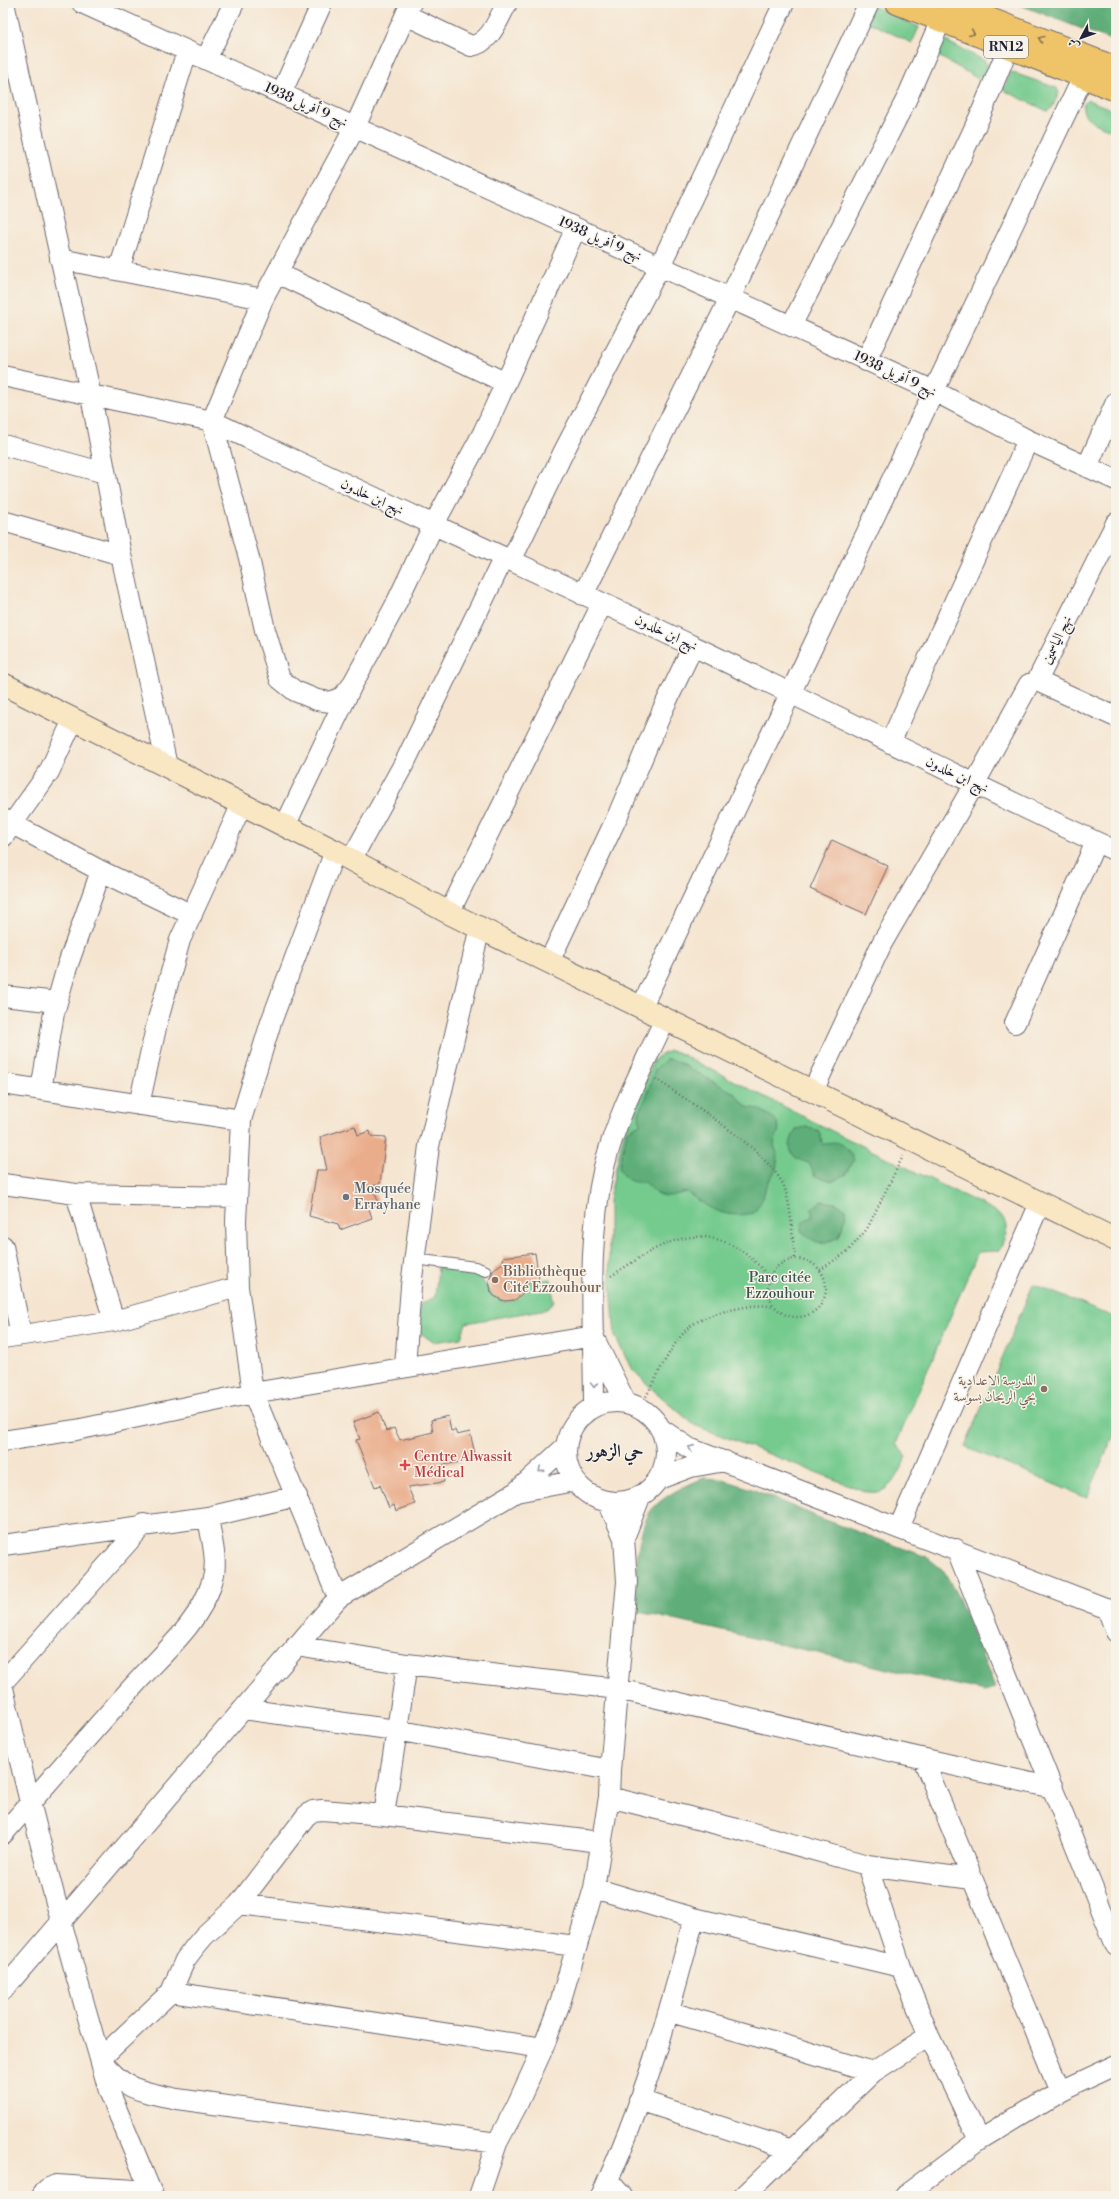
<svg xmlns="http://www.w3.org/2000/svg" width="1119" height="2199" viewBox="0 0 1119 2199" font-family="'Libre Bodoni',Amiri,serif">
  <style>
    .green { fill: #74ca8e; stroke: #4b7664 }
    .forest { fill: #5fae79; stroke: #40685a }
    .building { fill: #eaad8c }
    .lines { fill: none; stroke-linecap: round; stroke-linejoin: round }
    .lane-casing { stroke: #6c666f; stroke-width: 12 }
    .street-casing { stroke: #6c666f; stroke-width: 22 }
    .secondary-casing { stroke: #6c666f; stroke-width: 24 }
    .highway-casing { stroke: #6c666f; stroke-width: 24 }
    .path { stroke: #6c666f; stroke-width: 2.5; stroke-dasharray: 1 3; stroke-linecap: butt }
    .lane { stroke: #fff; stroke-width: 10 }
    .street { stroke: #fff; stroke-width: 20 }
    .secondary { stroke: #f9e7c3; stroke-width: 22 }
    .highway { stroke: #efc469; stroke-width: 22 }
    .oneway { stroke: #887352 }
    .oneway2 { stroke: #9c9ca7 }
    .worship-dot { fill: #6b7280; stroke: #f7f3e8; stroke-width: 1.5 }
    .education-dot { fill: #8d6e63; stroke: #f7f3e8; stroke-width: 1.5 }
    .health-dot { fill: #e0444e; stroke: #f7f3e8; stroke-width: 1.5 }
    .labels { text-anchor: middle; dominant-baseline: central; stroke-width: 3; stroke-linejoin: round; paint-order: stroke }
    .shield { fill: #f7f3e8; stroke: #62616f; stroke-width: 1 }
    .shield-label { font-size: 13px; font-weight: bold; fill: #22223b }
    .street-label { font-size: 14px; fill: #22223b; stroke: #f7f3e8 }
    .worship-label { font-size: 14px; fill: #5b616d; stroke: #f7f3e8; text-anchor: start }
    .education-label { font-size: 14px; fill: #785e54; stroke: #f7f3e8; text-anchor: start }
    .park-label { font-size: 14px; fill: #3b5454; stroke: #f7f3e8 }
    .health-label { font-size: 14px; fill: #be3a42; stroke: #f7f3e8; text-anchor: start }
    .district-label { font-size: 18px; font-weight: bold; fill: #22223b; stroke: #f7f3e8 }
  </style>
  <rect width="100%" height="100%" fill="#f7f3e8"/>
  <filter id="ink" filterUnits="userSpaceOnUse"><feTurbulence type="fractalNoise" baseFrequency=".025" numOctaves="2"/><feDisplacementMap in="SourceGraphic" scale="8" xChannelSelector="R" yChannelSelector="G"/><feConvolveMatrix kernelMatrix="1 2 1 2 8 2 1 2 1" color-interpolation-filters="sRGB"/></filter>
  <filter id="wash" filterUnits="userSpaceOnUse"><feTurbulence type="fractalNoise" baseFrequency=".012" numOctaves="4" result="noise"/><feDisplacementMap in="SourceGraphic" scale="16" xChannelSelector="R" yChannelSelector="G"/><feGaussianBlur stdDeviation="0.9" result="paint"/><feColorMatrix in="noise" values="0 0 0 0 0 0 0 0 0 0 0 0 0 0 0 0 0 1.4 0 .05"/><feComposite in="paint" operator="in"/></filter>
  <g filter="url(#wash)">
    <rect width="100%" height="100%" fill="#f5e5d0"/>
    <!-- green -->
    <path class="green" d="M873 6 919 27 912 43 866 21Z
      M940 38 985 61 988 67 982 77 977 78 933 53Z
      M1011 72 1057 88 1059 93 1052 108 1047 111 1003 90Z
      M1088 100 1116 111V132C1104 127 1080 121 1083 104Z
      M670 1051 677 1052 832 1131 991 1209C1014 1223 1008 1229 999 1251L978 1252 896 1444 907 1457C896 1475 891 1496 867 1492L694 1425 651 1388 631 1368 615 1336 609 1261V1199L623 1135 654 1060 661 1054Z
      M438 1267 477 1273C483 1281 488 1290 494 1296 508 1309 524 1297 526 1282L551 1279 554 1301 547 1309 466 1323 461 1338 433 1342 418 1331 420 1304 435 1297Z
      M1033 1284 1116 1318V1429L1087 1498 965 1447Z"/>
    <!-- forest -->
    <path class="forest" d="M1015 3H1116V42Z
      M667 1059 676 1061 734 1093 747 1107 759 1109 775 1119 779 1129 774 1144 778 1157 776 1169 766 1186 763 1198 754 1213C721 1219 712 1209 686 1192 665 1198 660 1199 645 1182 630 1183 625 1180 619 1167L627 1131 640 1124 639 1111 646 1098 655 1069Z
      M806 1127 819 1131 823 1145C839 1137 847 1147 854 1160L845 1175 833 1181 815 1176 809 1163C788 1158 786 1147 796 1129Z
      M821 1201 836 1203 846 1209 845 1220 839 1237C819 1246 817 1244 801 1231 801 1222 803 1220 812 1217V1209Z
      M704 1478 721 1479 752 1489 820 1518 927 1557 944 1571 959 1599 995 1688 984 1691 635 1611C636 1584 634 1524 656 1505 669 1493 687 1485 704 1478Z"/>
    <g id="blocks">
      <!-- building -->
      <path class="building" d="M832 840 888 866 866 914 810 889Z
        M355 1126 358 1135 370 1131 371 1136 386 1137 380 1184 373 1186 379 1205 369 1209 372 1218 340 1230 338 1224 309 1216 317 1170H327L320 1137Z
        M535 1253 539 1280 528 1282 523 1293 515 1300 504 1301 494 1296 491 1292 489 1280 494 1269 504 1262 503 1257Z
        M379 1412 386 1431 394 1428 400 1440 433 1432 431 1420 448 1416 451 1431 455 1430 457 1435 470 1432 476 1459 443 1465 444 1482 408 1487 415 1504 396 1511 394 1505 389 1508 380 1485 375 1487 356 1440 360 1439 353 1422Z"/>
    </g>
  </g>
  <g filter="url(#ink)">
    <use href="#blocks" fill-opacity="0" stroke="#6c666f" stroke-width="1"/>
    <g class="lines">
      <!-- lane casing -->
      <g class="lane-casing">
        <path id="lane" d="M415 1259 475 1267 486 1271"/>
      </g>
      <!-- street casing -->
      <g class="street-casing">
        <path id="street" d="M4 3 91 396 121 555 167 766
          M82 3 934 391 1028 440 1116 480
          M406 15 471 46C491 43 498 19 507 3
          M206 59 234 3
          M281 94 322 3
          M60 259 263 299
          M119 270 187 51
          M277 273 506 383
          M791 326 906 100 941 20
          M866 361 980 116 1008 48
          M3 376 212 421 263 299 355 127 411 3
          M212 421C372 498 535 570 695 647 836 714 974 786 1116 851
          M212 421 249 558 265 630 280 679 295 691 317 700 331 702 342 697 350 688
          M3 445 105 473
          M1087 467 1116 402
          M3 521 121 555
          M1116 523 1037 681 1116 717
          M511 561 564 451 660 266 784 3
          M583 595 730 298 869 3
          M890 743 1028 440
          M3 819 101 871 192 915
          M285 826 352 685 394 608 433 526 483 433 576 228
          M3 837 49 772 73 720
          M335 851 271 1022 241 1120 236 1221 238 1287 253 1393 338 1598 516 1492 565 1447
          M351 860 406 760 504 557
          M449 913 602 604
          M549 962 618 815 663 709 693 646
          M3 996 57 1002
          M642 1006 1083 77
          M1015 1023 1096 842
          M3 1084 241 1120
          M41 1090 54 1013 67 967 101 871
          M813 1091 882 943 975 783 1029 684 1037 681
          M139 1105 157 1023 180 940 242 804
          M3 1184 76 1194 237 1197
          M76 1194 114 1321
          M3 1246 21 1335
          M3 1338 114 1321 238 1287
          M596 1342 626 1403
          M405 1367 411 1286 429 1146 480 927
          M566 1452a50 50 0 1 1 100 0a50 50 0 1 1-100 0Z
          M594 1406C594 1328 586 1245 604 1167 617 1115 643 1067 665 1019
          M661 1429 689 1448 1116 1612
          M3 1441 76 1430 253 1393 594 1336
          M659 1479 691 1467 725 1461
          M516 1492 574 1481
          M899 1528 1040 1203
          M624 1538 640 1497
          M3 1545 208 1517 297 1496
          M956 1549 1116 1946
          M1107 1608 1116 1632
          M296 1646 407 1664 618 1689 1053 1788
          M3 1682 144 1524
          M3 1688C31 1813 64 1936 100 2059 124 2090 139 2091 177 2099L497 2143
          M243 1709 396 1730 610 1770
          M923 1759 1060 2091
          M609 1797 749 1832 867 1865 972 1879
          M384 1815 407 1664
          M3 1834C48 1783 92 1731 138 1681 165 1651 200 1622 212 1582 219 1561 211 1539 208 1517
          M867 1865 901 1967 929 2036 979 2140
          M594 1888 694 1918 901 1967
          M239 1904 576 1946
          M3 1990 338 1598
          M171 1992 543 2048
          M670 2012 762 2038 873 2072
          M639 2100 792 2150
          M608 2180 622 2196
          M42 2196 47 2189 56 2185 151 2191
          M153 2196 109 2091 100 2059 171 1992 185 1960 194 1948 204 1936 239 1904 306 1816 313 1811 322 1810 384 1815 600 1842
          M479 2196 497 2143 517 2105 543 2048 560 2003 594 1888 609 1797 610 1770 627 1582 624 1538 608 1502
          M601 2196C642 2108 670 2012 694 1918
          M744 2196 873 2072 929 2036
          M904 2196 979 2140 1060 2091 1116 2065"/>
      </g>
      <!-- secondary casing -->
      <g class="secondary-casing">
        <path id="secondary" d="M3 684 335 851 449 913 1116 1240"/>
      </g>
      <!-- highway casing -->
      <g class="highway-casing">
        <path id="highway" d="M897 3 1116 90
          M949 3 1116 68"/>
      </g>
      <!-- path -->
      <path class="path" d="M656 1079C690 1103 771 1151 785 1189 792 1211 792 1236 795 1259
        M768 1288a29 29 0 1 1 58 0a29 29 0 1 1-58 0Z
        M820 1270 848 1251 867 1229 903 1156
        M611 1276C649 1252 687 1221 733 1246 748 1254 759 1264 769 1278
        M644 1400C656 1379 670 1346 687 1329 699 1318 719 1312 735 1309 749 1306 760 1304 774 1307"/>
      <!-- lane -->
      <use href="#lane" class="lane"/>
      <!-- street -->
      <use href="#street" class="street"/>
      <!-- secondary -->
      <use href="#secondary" class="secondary"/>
      <!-- highway -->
      <use href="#highway" class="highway"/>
    </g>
    <!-- one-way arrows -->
    <defs><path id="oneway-chevron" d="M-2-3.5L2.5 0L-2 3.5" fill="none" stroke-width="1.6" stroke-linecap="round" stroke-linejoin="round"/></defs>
    <g class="oneway">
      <use href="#oneway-chevron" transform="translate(972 33) rotate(23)"/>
      <use href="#oneway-chevron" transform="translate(1041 39) rotate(-159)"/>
    </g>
    <g class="oneway2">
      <use href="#oneway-chevron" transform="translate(594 1385) rotate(90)"/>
      <use href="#oneway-chevron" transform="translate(691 1448) rotate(-156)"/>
      <use href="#oneway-chevron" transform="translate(541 1470) rotate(138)"/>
    </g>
  </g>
  <!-- markers -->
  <circle class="worship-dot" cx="346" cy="1197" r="4"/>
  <g class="education-dot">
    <circle cx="495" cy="1280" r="4"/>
    <circle cx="1044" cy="1389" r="4"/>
  </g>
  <path class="health-dot" d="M403 1459h4v4h4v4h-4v4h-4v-4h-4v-4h4z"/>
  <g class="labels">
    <!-- shield labels -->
    <rect class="shield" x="984" y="36" width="44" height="22" rx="3"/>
    <g class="shield-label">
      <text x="1006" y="47">RN12</text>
    </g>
    <!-- street labels -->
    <g class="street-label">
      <text transform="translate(306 105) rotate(24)">نهج 9 أفريل 1938</text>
      <text transform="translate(600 239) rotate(24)">نهج 9 أفريل 1938</text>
      <text transform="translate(895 374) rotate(25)">نهج 9 أفريل 1938</text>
      <text transform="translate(372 497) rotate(25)">نهج ابن خلدون</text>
      <text transform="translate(666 633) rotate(25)">نهج ابن خلدون</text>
      <text transform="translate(1057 640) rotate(-64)">نهج الياسمين</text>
      <text transform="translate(957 775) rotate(25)">نهج ابن خلدون</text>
    </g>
    <!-- worship labels -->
    <g class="worship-label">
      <text x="354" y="1189">Mosquée<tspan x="354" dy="16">Errayhane</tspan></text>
    </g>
    <!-- education labels -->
    <g class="education-label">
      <text x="503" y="1272">Bibliothèque<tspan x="503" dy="16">Cité Ezzouhour</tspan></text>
      <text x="1036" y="1381" text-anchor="end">المدرسة الاعدادية<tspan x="1036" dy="16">بحي الريحان بسوسة</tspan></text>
    </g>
    <!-- park labels -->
    <g class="park-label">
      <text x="780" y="1278">Parc citée<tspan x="780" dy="16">Ezzouhour</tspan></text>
    </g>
    <!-- health labels -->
    <g class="health-label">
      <text x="414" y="1457">Centre Alwassit<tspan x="414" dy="16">Médical</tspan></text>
    </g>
    <!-- district labels -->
    <g class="district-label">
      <text x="615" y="1451">حي الزهور</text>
    </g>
  </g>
  <!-- margin -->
  <rect width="1119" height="2199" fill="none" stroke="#f7f3e8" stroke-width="16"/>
  <!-- north arrow -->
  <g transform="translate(1081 38) rotate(229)" stroke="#f7f3e8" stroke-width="3" paint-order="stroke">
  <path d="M0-3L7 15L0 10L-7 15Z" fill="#22223b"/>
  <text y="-6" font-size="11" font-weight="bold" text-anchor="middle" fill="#22223b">ش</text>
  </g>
</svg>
